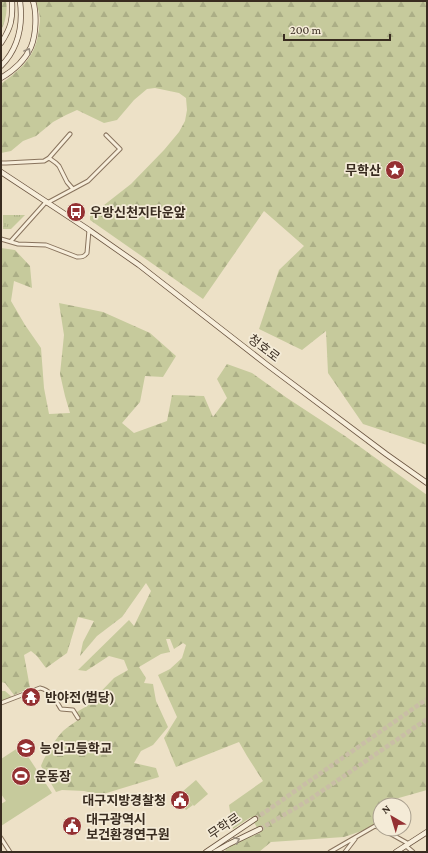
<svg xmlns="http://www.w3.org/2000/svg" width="428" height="853" viewBox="0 0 428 853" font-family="'Crimson Pro','Noto Sans KR',serif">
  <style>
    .grass { fill: url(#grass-tufts) }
    .forest { fill: url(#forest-firs) }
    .pitch { fill: #c6ca9c }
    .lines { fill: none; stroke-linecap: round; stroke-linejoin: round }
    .secondary-tunnel { stroke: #c9bda6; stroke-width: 4.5; stroke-dasharray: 4.5 2; stroke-linecap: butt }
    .street-casing { stroke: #88735d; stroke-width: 5 }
    .secondary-casing { stroke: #6a5440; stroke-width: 6 }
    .street { stroke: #f7eedb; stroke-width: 3 }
    .secondary { stroke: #f7eedb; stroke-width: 4.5 }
    .oneway { stroke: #988d7e }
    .labels { text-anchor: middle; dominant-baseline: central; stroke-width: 3.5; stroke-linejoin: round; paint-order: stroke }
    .poi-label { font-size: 13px; font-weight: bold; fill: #392c20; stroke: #f4ebd7; text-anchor: start }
    .street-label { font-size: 13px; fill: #392c20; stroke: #f4ebd7 }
  </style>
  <defs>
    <pattern id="grass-tufts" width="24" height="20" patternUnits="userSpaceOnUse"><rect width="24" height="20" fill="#c6ca9c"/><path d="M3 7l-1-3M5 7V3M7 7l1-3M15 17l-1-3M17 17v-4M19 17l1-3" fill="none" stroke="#abae86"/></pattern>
    <pattern id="forest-firs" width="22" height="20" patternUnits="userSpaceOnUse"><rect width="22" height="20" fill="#c6ca9c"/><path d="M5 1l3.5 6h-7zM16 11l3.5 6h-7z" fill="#abae86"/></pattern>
  </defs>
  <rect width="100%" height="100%" fill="#ede1c7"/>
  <!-- grass -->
  <path class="grass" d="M3 215H25L11 229H3Z"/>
  <!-- forest -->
  <path class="forest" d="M1 1H6C8 12 5 22 1 31Z
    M36 1H427V445L363 424 328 373 326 331 302 350 259 329 279 270 304 246 264 211 203 299 90 220V216L131 184 164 150 179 132 185 121 187 110 186 98 179 93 155 88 147 89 134 100 117 120 104 123 77 110 66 115 53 122 36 136 23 141 11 151 1 153V84C22 68 36 57 39 29 39 26 40 23 40 20 40 13 37 7 36 1Z
    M1 248 15 250 30 266 32 288 14 281 11 301 25 325 41 348 44 388 49 414 70 413 65 396 60 374 64 335 59 303 103 312 150 333 176 356 163 377 145 376 140 402 122 423 134 433 167 421 172 395 204 396 213 417 227 398 217 379 227 364 252 373 287 398 345 436 427 495V790L381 803V805H380L379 825 344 837 271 842 259 852H226L225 848 234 843 260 833 251 817 233 829 229 805 263 781 247 756 239 742 176 767 164 738 177 717 158 675 170 669 182 658 186 645 183 643 174 649 170 639H166L170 652 161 654 139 667 146 678 144 683 153 684 156 701 168 727 153 745 141 751 134 763 156 768 159 777 100 795 84 791 62 790 56 792 41 766C44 757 56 738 63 731 67 727 73 724 78 720L75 713 87 706 114 678 128 670 124 660 109 656 86 671 78 670 129 620 134 626 151 591 146 583 122 617 97 636 80 656 83 642 94 621 78 617 67 653 46 668 37 656 31 651 24 655 30 688 14 695 5 683 1 682Z
    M1 691H5L12 697 1 702Z"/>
  <!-- pitch -->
  <path class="pitch" d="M21 746 52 793 1 826V804L6 801 1 794V759Z
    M196 780 208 794 194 806 182 792Z
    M183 794 193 805 186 810 177 799Z"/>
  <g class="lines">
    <!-- secondary-tunnel -->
    <path class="secondary-tunnel" d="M255 819 427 699
      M260 829 309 800 427 719"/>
    <!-- street casing -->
    <g class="street-casing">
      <path id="street" d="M49 158 56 163 59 166 67 182 73 189
        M1 163H6L44 161 49 158 70 134
        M47 203 88 181 120 149 106 135
        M1 239 18 244 46 245 77 257C82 257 84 257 87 253L89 230
        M11 241 46 202
        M1 703 40 688C51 690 56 701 61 709L73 710 78 718
        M382 829 409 844
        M1 838 10 852
        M406 846 413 852
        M330 852 375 826 380 828
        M345 852 355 839"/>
    </g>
    <!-- secondary casing -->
    <g class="secondary-casing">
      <path id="secondary" d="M1 43C11 28 13 19 12 1
        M1 66C19 48 23 25 20 1
        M1 78C13 71 25 60 31 47 36 35 37 14 33 1
        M1 172 89 230 139 265 266 364 386 454 427 483
        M206 852 255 819
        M215 852 229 844 260 829
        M396 852 427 832"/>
    </g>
    <!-- street -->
    <use href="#street" class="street"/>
    <!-- secondary -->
    <use href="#secondary" class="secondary"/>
  </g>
  <!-- one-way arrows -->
  <defs><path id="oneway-chevron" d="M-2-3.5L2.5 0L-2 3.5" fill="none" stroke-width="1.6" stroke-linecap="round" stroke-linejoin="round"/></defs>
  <g class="oneway">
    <use href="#oneway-chevron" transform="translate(28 51) rotate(-60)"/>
    <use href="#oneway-chevron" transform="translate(237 840) rotate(-25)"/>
  </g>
  <!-- icons -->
  <defs>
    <g id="sight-disc" transform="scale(1)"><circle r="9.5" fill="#943032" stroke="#f4ebd7"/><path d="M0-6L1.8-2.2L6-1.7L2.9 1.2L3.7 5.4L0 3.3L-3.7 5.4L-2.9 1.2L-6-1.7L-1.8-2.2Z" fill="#fff"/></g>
    <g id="bus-disc" transform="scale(1)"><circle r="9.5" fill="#943032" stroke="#f4ebd7"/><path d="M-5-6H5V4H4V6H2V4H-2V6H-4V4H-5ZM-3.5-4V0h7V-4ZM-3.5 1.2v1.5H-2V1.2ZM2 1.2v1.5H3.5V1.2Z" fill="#fff"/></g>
    <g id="temple-disc" transform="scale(1)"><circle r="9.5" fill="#943032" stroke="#f4ebd7"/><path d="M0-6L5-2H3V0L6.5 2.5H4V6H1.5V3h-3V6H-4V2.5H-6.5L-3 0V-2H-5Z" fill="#fff"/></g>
    <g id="school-disc" transform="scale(1)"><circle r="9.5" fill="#943032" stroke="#f4ebd7"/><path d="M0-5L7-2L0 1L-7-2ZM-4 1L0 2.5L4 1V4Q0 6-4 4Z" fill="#fff"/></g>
    <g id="stadium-disc" transform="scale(1)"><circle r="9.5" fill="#943032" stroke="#f4ebd7"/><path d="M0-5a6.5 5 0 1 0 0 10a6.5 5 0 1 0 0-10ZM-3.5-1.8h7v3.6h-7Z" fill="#fff"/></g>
    <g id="civic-disc" transform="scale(1)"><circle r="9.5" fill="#943032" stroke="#f4ebd7"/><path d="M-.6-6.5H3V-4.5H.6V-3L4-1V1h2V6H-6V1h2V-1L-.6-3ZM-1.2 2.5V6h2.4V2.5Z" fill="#fff"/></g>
  </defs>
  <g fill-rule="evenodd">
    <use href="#sight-disc" x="395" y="170"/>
    <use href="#bus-disc" x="76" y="212"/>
    <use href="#temple-disc" x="31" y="697"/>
    <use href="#school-disc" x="26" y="748"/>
    <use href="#stadium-disc" x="21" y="776"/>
    <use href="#civic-disc" x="180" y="800"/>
    <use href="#civic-disc" x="72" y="826"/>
  </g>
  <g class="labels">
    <!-- poi labels -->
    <g class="poi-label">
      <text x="381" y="170" text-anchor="end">무학산</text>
      <text x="90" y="212">우방신천지타운앞</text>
      <text x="45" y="697">반야전(법당)</text>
      <text x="40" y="748">능인고등학교</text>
      <text x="35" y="776">운동장</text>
      <text x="166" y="800" text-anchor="end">대구지방경찰청</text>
      <text x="86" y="819">대구광역시<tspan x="86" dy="15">보건환경연구원</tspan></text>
    </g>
    <!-- street labels -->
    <g class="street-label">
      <text transform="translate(264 348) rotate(37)">청호로</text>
      <text transform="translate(224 826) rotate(-34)">무학로</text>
    </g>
  </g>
  <!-- border -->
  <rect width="428" height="853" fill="none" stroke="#392c20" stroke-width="4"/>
  <!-- north arrow -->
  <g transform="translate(392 817) rotate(322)"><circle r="19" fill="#f4ebd7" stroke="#a99f8e"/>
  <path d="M0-3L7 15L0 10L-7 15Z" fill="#943032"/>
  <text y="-6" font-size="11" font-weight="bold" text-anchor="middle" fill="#392c20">N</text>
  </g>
  <!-- scale -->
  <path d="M284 34v6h106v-6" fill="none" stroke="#392c20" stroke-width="2"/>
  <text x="290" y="34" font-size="12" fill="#392c20" stroke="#f4ebd7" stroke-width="3" paint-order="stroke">200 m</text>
</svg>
